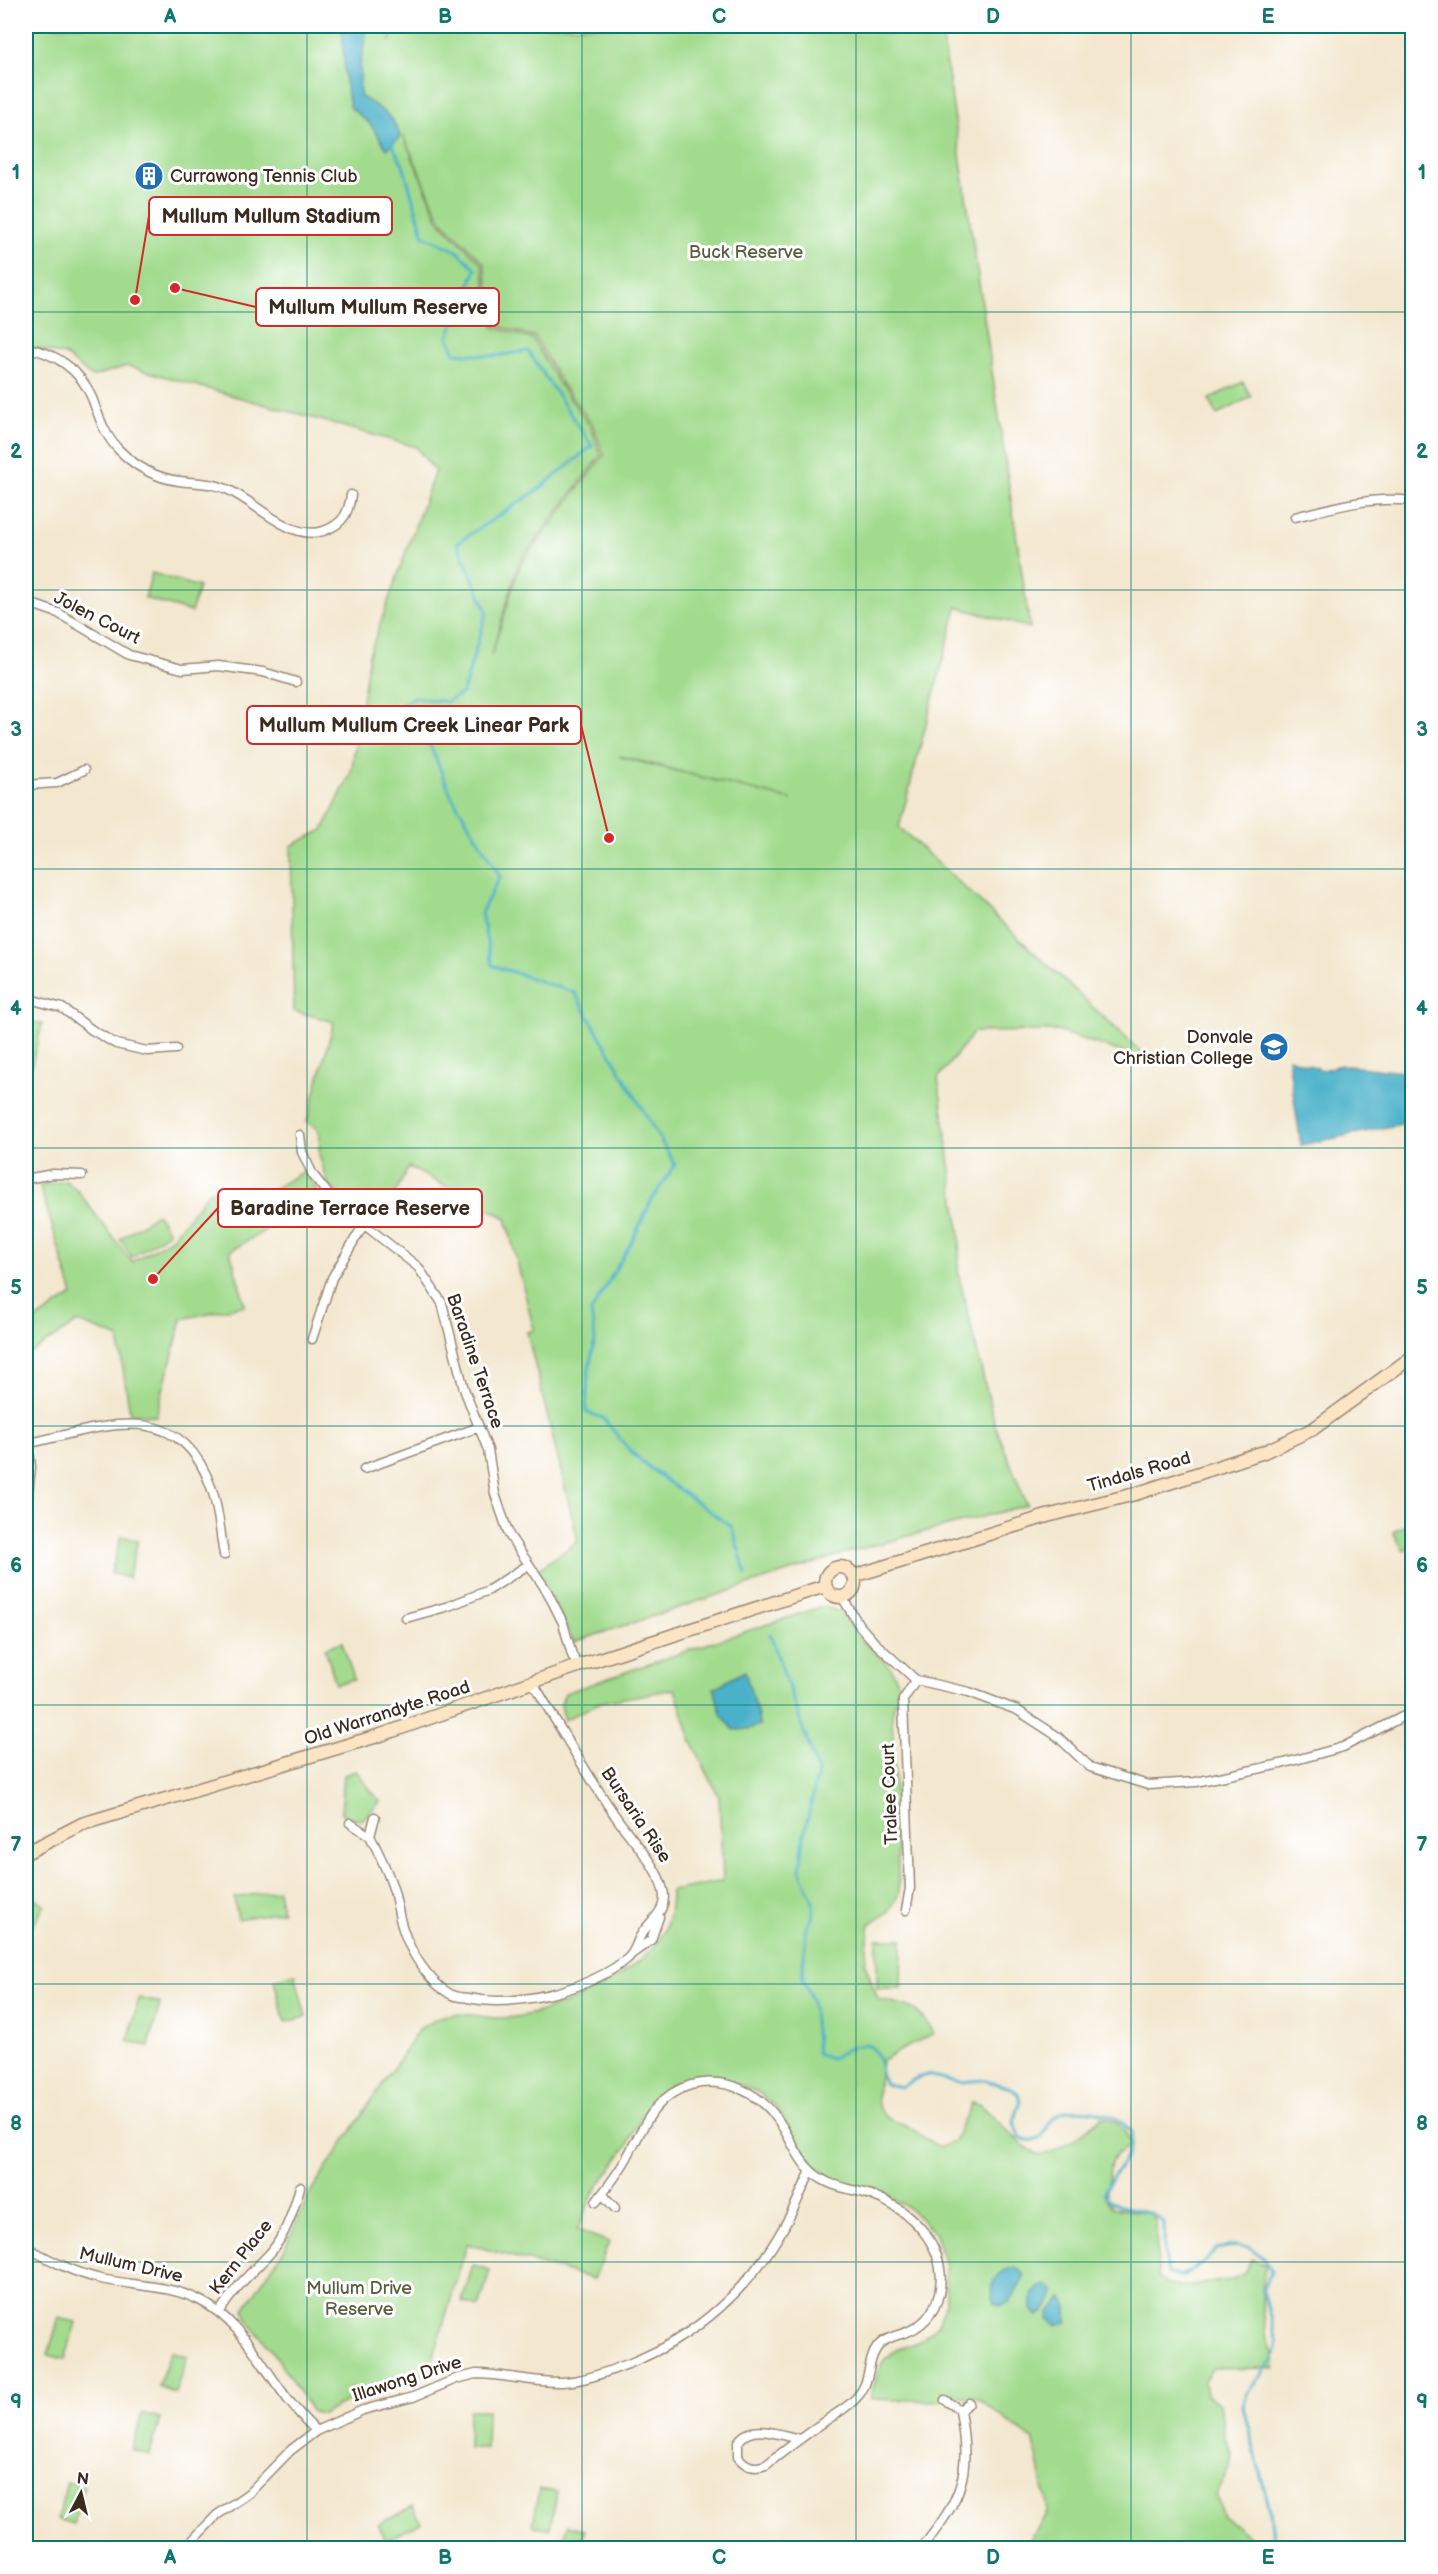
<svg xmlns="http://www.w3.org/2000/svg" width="1438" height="2574" viewBox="0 0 1438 2574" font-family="'Balsamiq Sans',sans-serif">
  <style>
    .green { fill: #a2db8e; stroke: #6e8256; stroke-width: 1.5; fill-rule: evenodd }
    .water { fill: #4ab1c9; stroke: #426e74; stroke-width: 1.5 }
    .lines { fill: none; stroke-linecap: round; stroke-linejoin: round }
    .stream { stroke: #4ab1c9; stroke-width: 3 }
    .street-casing { stroke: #978876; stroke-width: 11 }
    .secondary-casing { stroke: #978876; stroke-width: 15 }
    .street { stroke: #fff; stroke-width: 8 }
    .secondary { stroke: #fce5c4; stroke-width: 12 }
    .grid { fill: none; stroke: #0f766e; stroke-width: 1.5; stroke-opacity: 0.55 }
    .labels { text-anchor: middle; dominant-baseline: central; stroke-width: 6; stroke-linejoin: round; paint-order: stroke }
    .poi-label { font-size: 18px; fill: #3b2a1e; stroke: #fff; text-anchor: start }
    .park-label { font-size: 18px; fill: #5a5f40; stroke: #fff }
    .street-label { font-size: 18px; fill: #3b2a1e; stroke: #fff }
    .leader { fill: none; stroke: #d62828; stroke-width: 2 }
    .callout-dot { fill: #d62828; stroke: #fff; stroke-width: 2 }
    .callout { fill: #fff; stroke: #d62828; stroke-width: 2 }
    .callout-label { font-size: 20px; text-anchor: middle; font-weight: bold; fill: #3b2a1e }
    .neatline { fill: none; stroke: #0f766e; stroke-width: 2 }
    .grid-label { font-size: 20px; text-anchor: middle; font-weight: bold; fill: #0f766e }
  </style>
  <rect width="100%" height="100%" fill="#fff"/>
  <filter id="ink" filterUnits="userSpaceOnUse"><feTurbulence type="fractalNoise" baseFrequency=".0167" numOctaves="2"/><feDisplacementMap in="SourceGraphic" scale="12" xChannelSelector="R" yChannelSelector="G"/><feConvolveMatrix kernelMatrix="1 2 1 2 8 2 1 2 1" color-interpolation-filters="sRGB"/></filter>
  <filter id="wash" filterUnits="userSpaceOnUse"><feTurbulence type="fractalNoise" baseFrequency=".008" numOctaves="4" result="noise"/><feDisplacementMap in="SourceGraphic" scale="24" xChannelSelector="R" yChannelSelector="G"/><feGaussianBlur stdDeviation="1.35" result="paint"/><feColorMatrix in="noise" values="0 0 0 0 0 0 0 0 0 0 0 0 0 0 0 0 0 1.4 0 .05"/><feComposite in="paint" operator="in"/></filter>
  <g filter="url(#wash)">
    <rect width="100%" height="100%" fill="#f3e7cf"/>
    <!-- green -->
    <path class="green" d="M26 26H394L390 42 395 26H941L1030 628 957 607 899 827 1152 1062 1058 1031 974 1032 938 1078 960 1236 958 1273 995 1425 1027 1505 852 1551 574 1642 537 1570 578 1541 527 1332 534 1330 506 1218 409 1167 379 1223 329 1186 319 1155 320 1136 316 1128 307 1122 334 1022 294 1011 291 846 323 830 351 773 369 655 435 471 416 447 127 366 92 377 65 355 26 347ZM403 135 441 220 484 263 495 325 535 337 563 386 592 424 604 455 521 563 491 656 519 562 601 455 590 425 561 387 533 339 493 327 482 264 439 221ZM620 756 792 800 620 757Z
      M1243 382 1251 397 1217 415 1209 399Z
      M152 573 199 587 191 612 145 598Z
      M26 1020 42 1024 31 1067 26 1065Z
      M304 1171 322 1197 230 1251 245 1305 182 1319 156 1416 130 1413 118 1337 78 1322 32 1352 26 1353V1326L73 1295 40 1186 66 1181 77 1190 132 1262 172 1238 211 1189 221 1220Z
      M157 1214 169 1232 132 1257 120 1239Z
      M1412 1522V1546L1404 1551 1393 1532Z
      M121 1536 138 1541 128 1578 111 1573Z
      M824 1606 841 1612 861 1640 891 1668 900 1686 892 1713 899 1894 889 1912 870 1923 865 1964 878 1999C907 2005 919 2006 934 2033L882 2060C882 2078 868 2103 887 2118 892 2122 900 2122 905 2125 919 2132 926 2142 941 2147L954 2141 972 2102 981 2105C992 2115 1025 2151 1038 2154 1055 2157 1090 2128 1102 2117 1120 2121 1125 2128 1131 2145L1114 2156 1111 2161 1106 2199 1113 2208 1152 2213 1156 2223 1158 2276 1166 2284 1179 2287 1230 2280 1243 2274 1252 2259 1266 2265C1260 2289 1261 2318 1268 2342 1271 2352 1276 2358 1275 2369 1254 2367 1234 2370 1213 2368L1204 2380 1206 2396 1220 2403 1224 2436 1232 2452 1230 2465 1216 2495 1224 2516 1258 2544 1260 2548H1025L1048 2511 1034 2441 977 2398 945 2394 938 2401 870 2399 878 2371 884 2360 896 2350 920 2341 938 2324 946 2303 945 2265 935 2233 909 2208 878 2191 842 2183 819 2170 802 2149 775 2106 758 2092 715 2076 691 2078 657 2096 642 2115 627 2146 594 2192 577 2230 609 2242 594 2279 467 2244 429 2373 378 2388 321 2414 312 2412 272 2350 247 2320 244 2309 284 2250 310 2193 419 2029C426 2025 433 2020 440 2017 460 2010 483 2019 504 2018 550 2017 644 1974 664 1931 670 1918 671 1904 671 1891L723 1881 719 1797 691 1740 675 1689 601 1702 564 1720 561 1704 565 1693 707 1644Z
      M342 1642 354 1679 336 1684 325 1648Z
      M356 1771 380 1802 362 1820 350 1818 341 1813 344 1775Z
      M278 1890 282 1911 238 1919 234 1898Z
      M26 1894 45 1905 26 1938Z
      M877 1939H902L901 1988H877Z
      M295 1974 306 2017 285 2022 274 1980Z
      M139 1998 160 2003 149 2046 128 2041Z
      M473 2265 490 2270 479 2307 462 2302Z
      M59 2318 76 2322 65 2359 48 2355Z
      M171 2351 187 2357 175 2393 158 2387Z
      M469 2410H487L486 2448H468Z
      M142 2413 160 2418 150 2455 132 2450Z
      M67 2482 84 2487 74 2524 57 2519Z
      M539 2489 557 2492 550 2529 533 2526Z
      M413 2507 421 2523 386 2540 378 2524Z
      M568 2525 585 2530 580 2548H561Z"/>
    <!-- water -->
    <path class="water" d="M342 26H368L360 65V96C378 107 395 115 400 137L387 149 370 124 350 107 345 82Z
      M1288 1058 1323 1070 1340 1065 1412 1073V1122L1301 1145Z
      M745 1671C749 1690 758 1706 759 1725L749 1729 734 1730 721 1714 714 1688Z
      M1015 2267 1025 2275 1010 2302 1002 2305 995 2303C987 2286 997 2270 1015 2267Z
      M1046 2285 1054 2292C1052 2302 1046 2312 1037 2316L1032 2309V2295L1039 2287Z
      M1062 2298 1067 2305V2322L1055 2325 1049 2319 1050 2312Z"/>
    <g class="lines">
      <!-- stream -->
      <path class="stream" d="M392 144 403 165 424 236 457 251 476 269 448 337 455 353 494 356 528 351 592 446 538 490 457 543 487 611 463 692 447 702 414 697 402 704 405 724 430 745 451 795 500 876 481 913 492 965 575 993 675 1165 651 1201 632 1241 591 1312 595 1339 588 1373 586 1412 603 1418 631 1452 664 1479 732 1527 746 1574
        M770 1634 818 1772 804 1835 800 1870 813 1901V1915L806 1930 802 1979 812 1999 817 2054 830 2059C844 2051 869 2033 878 2057 881 2066 880 2076 885 2084L901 2087 917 2078 927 2075 960 2082 985 2080 1011 2088 1018 2094 1020 2102 1014 2123 1019 2137C1048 2149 1041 2127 1057 2115 1070 2106 1104 2111 1117 2119 1122 2122 1127 2127 1131 2131 1134 2160 1113 2169 1104 2194 1116 2212 1135 2205 1152 2214 1156 2216 1160 2220 1164 2223 1165 2239 1162 2263 1169 2274L1181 2276 1203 2263 1216 2249 1233 2246 1249 2248 1263 2256 1271 2271 1263 2292 1277 2341 1273 2359 1247 2393 1243 2407 1270 2510 1274 2548"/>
    </g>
  </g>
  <g filter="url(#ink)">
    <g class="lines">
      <!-- street casing -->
      <g class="street-casing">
        <path id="street" d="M26 348C54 352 81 370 92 398 99 416 104 435 119 450 135 466 156 478 179 481 194 483 209 482 224 488 257 500 296 551 334 526 346 519 349 508 351 495
          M1295 517C1334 507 1372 496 1412 501
          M26 602 58 613 129 655 182 669 218 666 263 672 296 682
          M26 785 57 783 84 770
          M26 998 62 1008 92 1030 116 1044 147 1051 176 1049
          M300 1135 302 1152 313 1175 333 1200 418 1267 442 1303 464 1389 488 1450 495 1494 509 1535 547 1591 563 1623 572 1655 578 1666
          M26 1179 53 1174 82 1175
          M312 1339 332 1278 364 1224
          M26 1444C98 1429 178 1393 211 1487 219 1508 220 1533 224 1555
          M364 1469 479 1427
          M26 1511 31 1467 28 1444
          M842 1597 859 1625 874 1642 916 1680 969 1692 1017 1710 1057 1736 1090 1767 1148 1785 1196 1782 1281 1764 1343 1747 1412 1712
          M406 1618 449 1606 489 1590 528 1565
          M350 1823 370 1836 375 1817
          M370 1836C378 1851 386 1868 392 1885 397 1899 398 1915 403 1929 410 1952 429 1982 450 1994 455 1997 462 1997 468 1998 516 2008 588 1990 627 1959 636 1952 636 1941 643 1932 653 1918 668 1910 663 1890 657 1864 629 1837 614 1814 585 1772 560 1727 533 1683
          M906 1910 910 1888 903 1700 916 1680
          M633 1953 651 1940 659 1917
          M602 2194 615 2208
          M596 2202C606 2189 617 2175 625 2161 643 2130 652 2096 691 2085 725 2076 762 2093 780 2123 791 2139 798 2160 812 2172 830 2188 850 2188 871 2195 912 2210 949 2247 939 2294 934 2315 921 2328 901 2334 894 2336 885 2339 880 2344 866 2358 872 2382 857 2397 848 2408 833 2415 821 2424 802 2437 784 2451 766 2465 754 2469 746 2467 738 2457V2442C751 2422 780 2435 800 2439
          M26 2247C50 2260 74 2273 101 2279 134 2286 169 2285 199 2300 236 2318 255 2354 278 2386 289 2402 302 2417 316 2431
          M219 2313C235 2286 251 2274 271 2252 286 2234 294 2210 300 2187
          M960 2410 969 2403
          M185 2548 217 2515 249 2493 291 2450 316 2431 363 2410 413 2397 456 2379 476 2374C505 2374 533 2383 562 2382 585 2381 606 2372 628 2364 696 2337 750 2289 785 2225 795 2208 802 2189 811 2171
          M922 2548C963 2496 971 2477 960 2410L945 2400"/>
      </g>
      <!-- secondary casing -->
      <g class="secondary-casing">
        <path id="secondary" d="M825 1582a15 15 0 1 1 30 0a15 15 0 1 1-30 0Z
          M854 1576 1047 1516 1135 1494 1264 1452 1313 1429 1412 1357
          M26 1853 82 1824 381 1735 578 1666 825 1586"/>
      </g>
      <!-- street -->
      <use href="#street" class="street"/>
      <!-- secondary -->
      <use href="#secondary" class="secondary"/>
    </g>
  </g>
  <!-- grid -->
  <path class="grid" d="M307 26V2548M582 26V2548M856 26V2548M1131 26V2548M26 312H1412M26 590H1412M26 869H1412M26 1148H1412M26 1426H1412M26 1705H1412M26 1984H1412M26 2262H1412"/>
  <!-- icons -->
  <defs>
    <g id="building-disc" transform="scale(1.5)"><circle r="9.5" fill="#1f6fb2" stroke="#fff"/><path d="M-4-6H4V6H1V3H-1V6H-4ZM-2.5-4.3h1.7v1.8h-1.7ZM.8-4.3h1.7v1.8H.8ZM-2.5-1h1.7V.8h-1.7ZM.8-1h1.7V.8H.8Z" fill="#fff"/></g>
    <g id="school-disc" transform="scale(1.5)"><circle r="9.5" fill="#1f6fb2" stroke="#fff"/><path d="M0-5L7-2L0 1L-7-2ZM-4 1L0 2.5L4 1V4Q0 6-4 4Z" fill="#fff"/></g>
  </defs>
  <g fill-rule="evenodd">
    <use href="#building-disc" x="149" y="176"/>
    <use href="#school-disc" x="1274" y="1047"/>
  </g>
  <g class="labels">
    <!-- poi labels -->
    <g class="poi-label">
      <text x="170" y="176">Currawong Tennis Club</text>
      <text x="1253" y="1037" text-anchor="end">Donvale<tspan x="1253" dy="21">Christian College</tspan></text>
    </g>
    <!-- park labels -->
    <g class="park-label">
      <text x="746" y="252">Buck Reserve</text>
      <text x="359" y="2288">Mullum Drive<tspan x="359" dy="21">Reserve</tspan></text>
    </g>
    <!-- street labels -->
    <g class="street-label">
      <text transform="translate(97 618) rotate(27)">Jolen Court</text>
      <text transform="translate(475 1361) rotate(71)">Baradine Terrace</text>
      <text transform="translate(1139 1472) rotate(-16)">Tindals Road</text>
      <text transform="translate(387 1713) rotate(-18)">Old Warrandyte Road</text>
      <text transform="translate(890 1794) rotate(-92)">Tralee Court</text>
      <text transform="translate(636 1815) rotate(56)">Bursaria Rise</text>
      <text transform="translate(241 2257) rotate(-52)">Kern Place</text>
      <text transform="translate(131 2265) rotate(13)">Mullum Drive</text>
      <text transform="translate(407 2379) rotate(-18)">Illawong Drive</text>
    </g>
  </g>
  <!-- callouts -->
  <path class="leader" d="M135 300L149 216M175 288L256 307M609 838L581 725M153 1279L218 1208"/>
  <g class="callout-dot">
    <circle cx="135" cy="300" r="6"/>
    <circle cx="175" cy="288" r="6"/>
    <circle cx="609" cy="838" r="6"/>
    <circle cx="153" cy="1279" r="6"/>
  </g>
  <g class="callout">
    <rect x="149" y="197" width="243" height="38" rx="6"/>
    <rect x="256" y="288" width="243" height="38" rx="6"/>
    <rect x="247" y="706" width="334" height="38" rx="6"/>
    <rect x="218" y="1189" width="264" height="38" rx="6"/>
  </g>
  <g class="callout-label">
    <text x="271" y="223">Mullum Mullum Stadium</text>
    <text x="378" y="314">Mullum Mullum Reserve</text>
    <text x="414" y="732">Mullum Mullum Creek Linear Park</text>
    <text x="350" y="1215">Baradine Terrace Reserve</text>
  </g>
  <!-- margin -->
  <rect width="1438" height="2574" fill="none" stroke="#fff" stroke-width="66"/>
  <!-- north arrow -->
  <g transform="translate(81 2493) rotate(7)" stroke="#ffffff" stroke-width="4.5" paint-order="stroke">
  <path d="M0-4.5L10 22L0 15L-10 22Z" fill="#3b2a1e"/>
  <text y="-9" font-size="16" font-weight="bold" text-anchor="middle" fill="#3b2a1e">N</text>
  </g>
  <rect x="33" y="33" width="1372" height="2508" class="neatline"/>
  <g class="grid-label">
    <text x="170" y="23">A</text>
    <text x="445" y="23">B</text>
    <text x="719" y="23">C</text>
    <text x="993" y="23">D</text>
    <text x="1268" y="23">E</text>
    <text x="16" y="179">1</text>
    <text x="1422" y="179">1</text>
    <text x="16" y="458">2</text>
    <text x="1422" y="458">2</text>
    <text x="16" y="736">3</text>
    <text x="1422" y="736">3</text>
    <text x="16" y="1015">4</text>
    <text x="1422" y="1015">4</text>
    <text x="16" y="1294">5</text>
    <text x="1422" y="1294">5</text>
    <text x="16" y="1572">6</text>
    <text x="1422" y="1572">6</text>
    <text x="16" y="1851">7</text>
    <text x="1422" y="1851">7</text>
    <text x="16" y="2130">8</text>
    <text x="1422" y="2130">8</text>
    <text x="16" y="2408">9</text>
    <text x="1422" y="2408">9</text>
    <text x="170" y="2564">A</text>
    <text x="445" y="2564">B</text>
    <text x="719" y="2564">C</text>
    <text x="993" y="2564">D</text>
    <text x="1268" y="2564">E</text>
  </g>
</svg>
